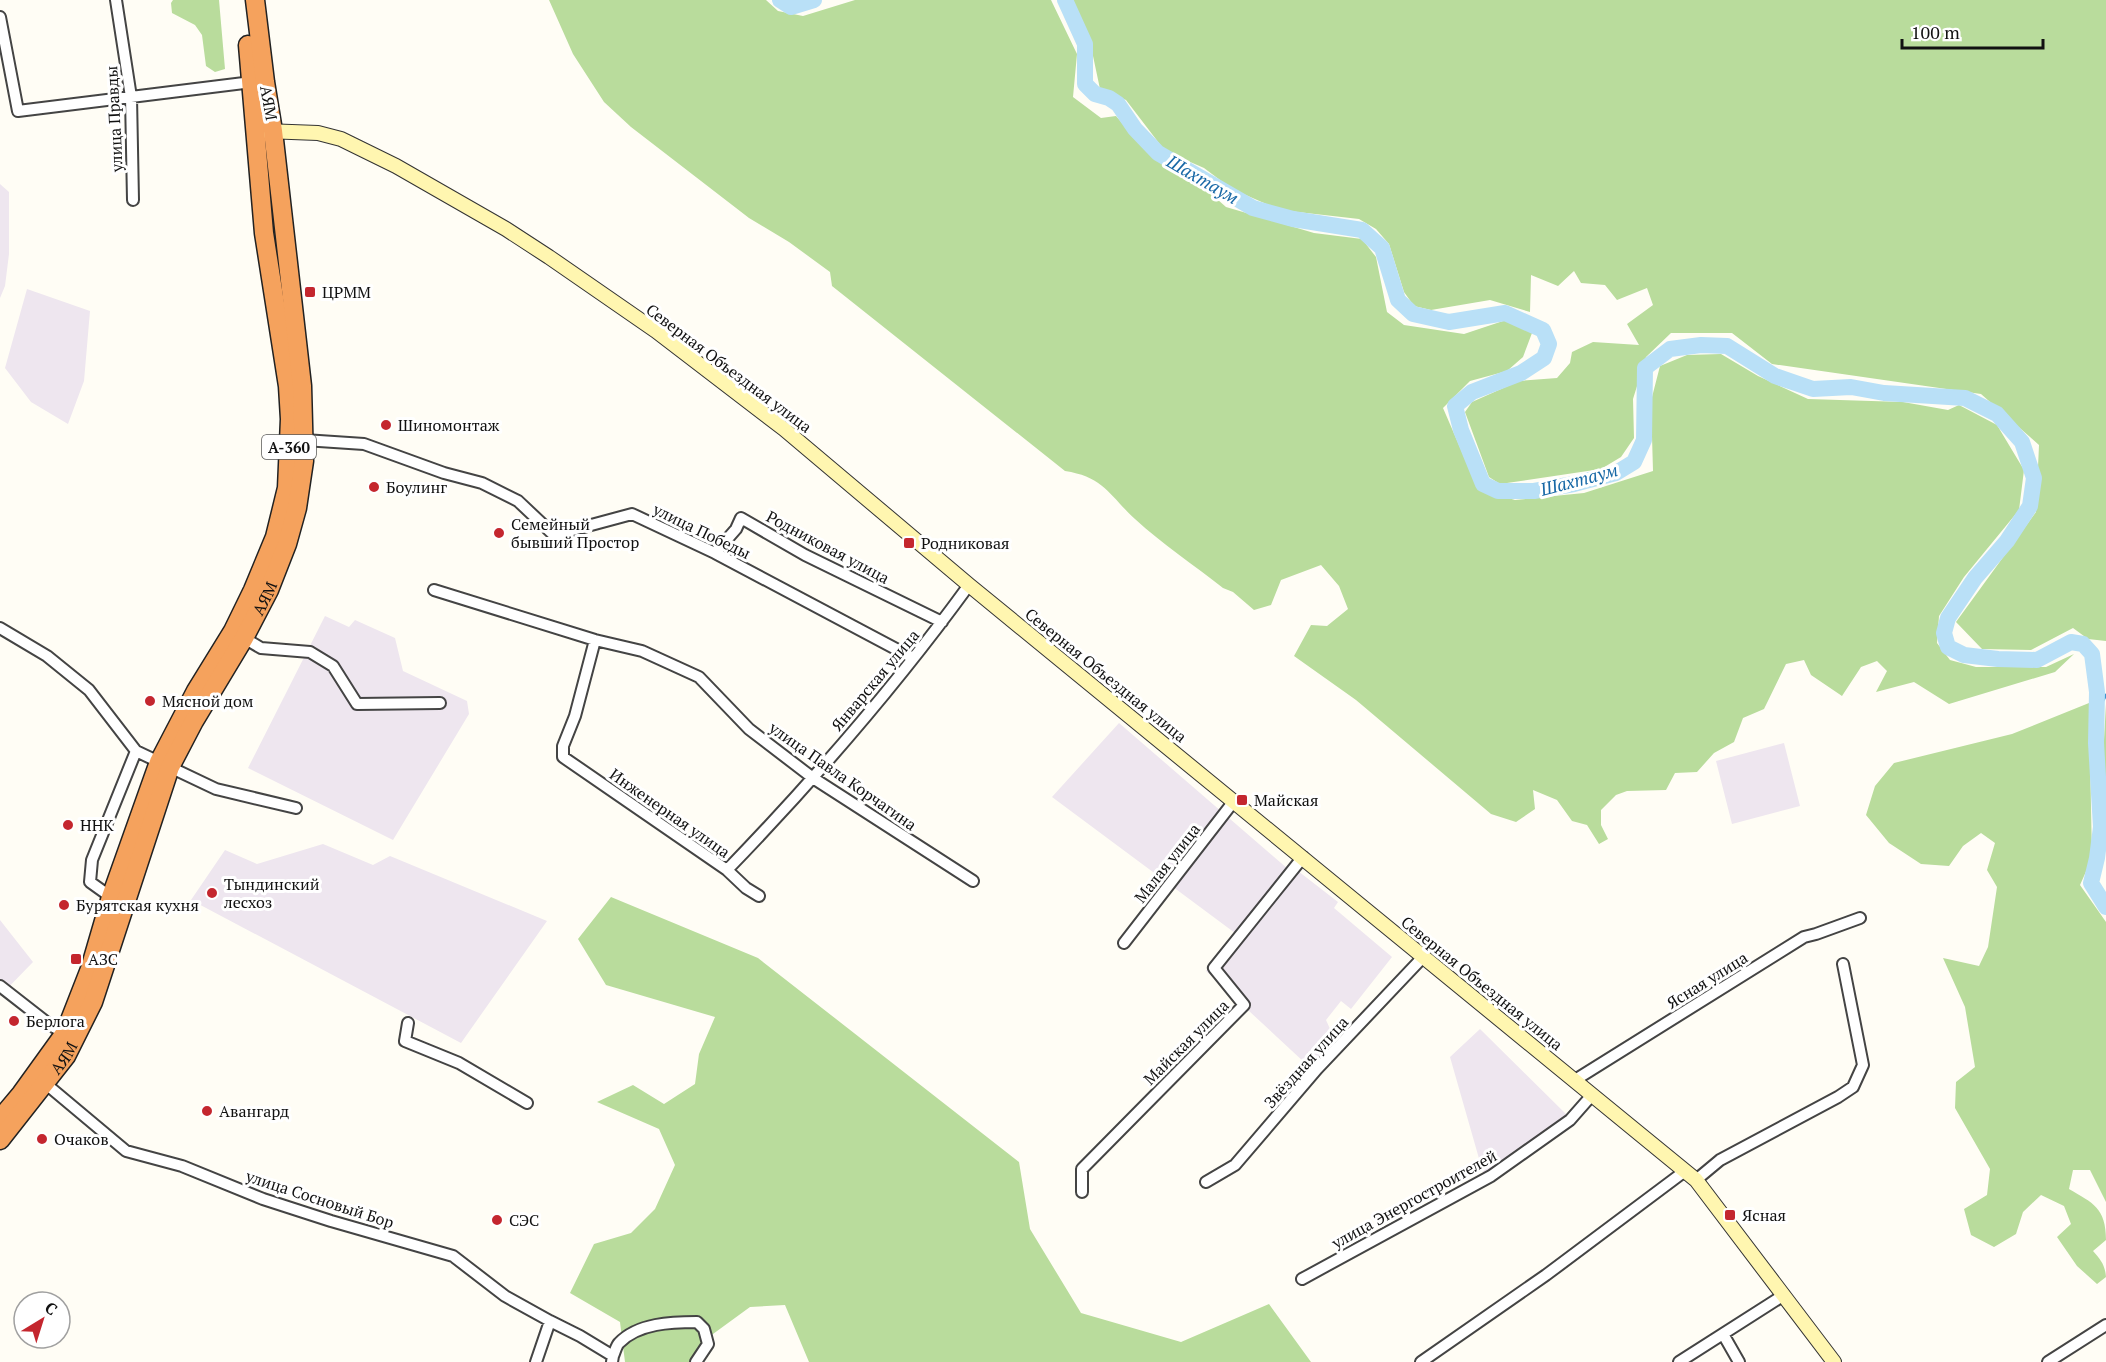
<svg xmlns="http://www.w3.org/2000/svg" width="2106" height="1362" viewBox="0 0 2106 1362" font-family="'PT Serif',serif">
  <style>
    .industrial { fill: #eee6ef }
    .forest { fill: #b9dc9c }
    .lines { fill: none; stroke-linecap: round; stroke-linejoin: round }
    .stream { stroke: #3f96cf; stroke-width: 3 }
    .river { stroke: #b9e0f7; stroke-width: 16 }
    .street-casing { stroke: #444; stroke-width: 14 }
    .secondary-casing { stroke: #333; stroke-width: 16 }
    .highway-casing { stroke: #222; stroke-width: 21 }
    .street { stroke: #fff; stroke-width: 10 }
    .secondary { stroke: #fff6b0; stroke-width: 14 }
    .highway { stroke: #f5a25d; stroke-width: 18 }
    .poi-dot { fill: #c4262e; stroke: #fff; stroke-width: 2 }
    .labels { text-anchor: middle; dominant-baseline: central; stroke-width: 6; stroke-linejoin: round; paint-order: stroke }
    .shield { fill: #fff; stroke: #585858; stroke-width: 1.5 }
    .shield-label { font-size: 15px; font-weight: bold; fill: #111 }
    .street-label { font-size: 16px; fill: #111; stroke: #fff }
    .poi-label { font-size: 16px; fill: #111; stroke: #fff; text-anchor: start }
    .water-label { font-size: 18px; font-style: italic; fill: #1768a6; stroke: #fff }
  </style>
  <rect width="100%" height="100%" fill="#fffdf5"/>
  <!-- industrial -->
  <path class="industrial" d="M0 184 9 192V254L5 286 0 298Z
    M27 289 90 311 84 381 68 424 31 402 5 368Z
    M325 616 349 627 355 620 395 638 403 671 467 701 469 714 393 840 248 768Z
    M1119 723 1295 875 1298 871 1338 902 1334 908 1392 957 1351 1009 1341 1001 1326 1020 1335 1040 1316 1061 1305 1063 1206 971 1235 933 1052 797Z
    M1784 743 1800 806 1732 824 1716 761Z
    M323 844 373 865 390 856 547 921 461 1043 191 900 225 850 257 864Z
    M0 920 33 962 0 996Z
    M1480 1029 1568 1116 1484 1176 1450 1057Z"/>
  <!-- forest -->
  <path class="forest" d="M173 0H219L225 69 215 72 206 66 202 35 195 25 172 13 171 3Z
    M549 0H766L778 11 803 16 855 0H1051L1077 54 1073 97 1101 118 1116 116 1142 146 1201 185 1226 207 1314 233 1362 239 1376 257 1387 312 1404 325 1464 334 1506 320 1532 333 1523 357 1507 371 1470 381 1443 408 1478 489 1515 500 1584 493 1653 471 1651 401 1660 366 1687 355 1721 354 1758 376 1808 399 1903 402 1948 410 1959 405 1997 425 2024 470 2019 510 1964 577 1939 616 1937 643 1950 660 1976 667H2046L2074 654 2055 672 1949 704 1914 682 1876 692 1887 671 1877 661 1861 667 1842 696 1811 675 1804 660 1786 664 1764 709 1743 718 1734 742 1714 753 1697 772 1675 773 1666 790 1627 791 1616 795 1601 810V825L1608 839 1599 844 1587 825 1572 821 1557 800 1533 790 1535 809 1516 822 1491 814 1356 700 1294 656 1311 625 1327 626 1348 609 1339 586 1321 565 1281 580 1271 605 1254 610 1233 592 1223 588C1194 565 1162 544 1135 519 1109 495 1104 477 1065 471L832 286 830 272 789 242 749 218 631 127 604 102 573 54Z
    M1073 0H2106V641L2088 639 2073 628 2031 650 1982 649 1956 622 2036 512 2039 445 1981 394 1772 364 1732 333H1671L1646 357 1633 399 1634 438 1621 457 1601 469 1500 484 1489 477 1465 412 1472 402 1519 381 1557 378 1570 363 1572 352 1593 342 1639 345 1627 324 1653 305 1647 288 1617 300 1605 285 1581 283 1574 271 1558 286 1531 275 1530 312 1490 300 1431 310 1414 306 1404 292 1389 244 1376 229 1359 219 1280 210 1232 189 1204 168 1165 151 1126 100 1100 89 1089 37Z
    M2089 703 2092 858 2080 885 2106 922V1202L2090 1170H2073L2069 1189C2093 1203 2106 1208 2106 1240L2093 1251C2101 1260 2105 1265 2106 1277L2097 1284 2077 1266 2057 1237 2071 1224 2064 1206 2041 1195 2023 1212 2016 1234 1994 1247 1971 1235 1964 1209 1987 1195 1990 1169 1955 1108 1956 1082 1975 1067 1965 1007 1943 958 1979 966 1988 947 1997 887 1987 870 1995 843 1981 833 1963 846 1949 866 1921 864 1889 843 1866 815 1875 786 1894 763 2012 734Z
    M2106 704V795L2102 775Z
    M611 897 758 958 1019 1162 1030 1229 1081 1313 1181 1342 1269 1304 1311 1362H809L785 1305 750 1307 702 1342 691 1362H625L620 1322 570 1293 594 1244 631 1233 655 1209 675 1165 659 1129 597 1102 633 1085 664 1104 695 1084 699 1054 715 1017 606 985 578 939Z"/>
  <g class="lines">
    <!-- stream -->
    <path class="stream" d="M2097 711 2106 695"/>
    <!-- river -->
    <path class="river" d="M780 0 791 7 814 0
      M1065 0 1085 44V84L1095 94 1109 98 1118 104 1135 129 1158 153 1253 208 1293 219 1362 230 1382 248 1398 300 1413 314 1449 322 1505 313 1543 330 1549 344 1544 358 1521 373 1472 392 1455 406 1461 430 1483 484 1498 491H1534L1574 484 1616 473 1634 462 1644 440 1645 368 1670 349 1701 345 1727 346 1775 376 1813 389 1851 387 1884 393 1965 398 1997 414 2022 442 2034 478 2030 506 2007 541 1975 578 1948 618 1944 633 1948 647 1964 655 1998 659 2037 660 2071 642 2083 644 2092 654 2097 692 2096 743 2101 827 2097 858 2091 883 2106 907"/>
    <!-- street casing -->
    <g class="street-casing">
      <path id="street" d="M116 0 131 97 133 200
        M0 17 18 111 252 82
        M304 440 364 444 444 473 482 483 518 501 554 535 632 514 715 553 913 658
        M715 553 736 529 741 518 805 555 942 622
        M434 590 595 640 642 651 699 677 749 729 813 778 973 881
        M0 628 47 656 89 690 136 751 216 789 296 808
        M244 638 261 648 310 652 333 666 357 704 440 703
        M595 640 575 716 563 746V757L727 870 746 888 759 896
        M727 870C813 781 897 684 969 585
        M111 897 90 882 92 860 136 751
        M1124 943 1234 801
        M0 986 50 1025 65 1033
        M408 1023 405 1041 459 1063 527 1103
        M1575 1080 1804 937 1816 934 1860 918
        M46 1084 126 1151 182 1166 263 1199 331 1221 453 1256 505 1296 550 1321 536 1362
        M1696 1180 1720 1160 1838 1097 1853 1087 1863 1065 1843 964
        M1206 1182 1235 1165 1317 1069 1424 956
        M1082 1192V1169L1244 1005 1214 968 1303 857
        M1302 1279 1491 1176 1570 1120 1592 1095
        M550 1321 580 1336 613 1356 612 1362
        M1723 1334 1739 1362
        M613 1356C615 1352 616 1346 619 1343 638 1323 672 1322 697 1322L704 1329 708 1344 696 1362
        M1421 1362 1546 1275 1685 1171
        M1679 1362 1784 1295
        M2048 1362 2106 1325"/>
    </g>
    <!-- secondary casing -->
    <g class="secondary-casing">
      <path id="secondary" d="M265 131 318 133 341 139 396 166 506 229 549 257 656 331 784 429 969 585 1696 1180 1834 1362"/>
    </g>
    <!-- highway casing -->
    <g class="highway-casing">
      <g id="highway">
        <path d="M0 1119 21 1094 65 1033 90 969 111 897 159 762 196 691 233 631 253 590 275 537 287 488 290 419 288 386 264 233 248 45"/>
        <path id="s1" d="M0 1140 66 1056 93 1002 170 767 194 721 244 638 269 590 287 544 297 508 304 461 302 386 273 131 265 82 255 0"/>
      </g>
    </g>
    <!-- street -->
    <use href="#street" class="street"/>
    <!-- secondary -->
    <use href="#secondary" class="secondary"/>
    <!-- highway -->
    <use href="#highway" class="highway"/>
  </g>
  <!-- markers -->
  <g class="poi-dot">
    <rect x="304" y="286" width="12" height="12" rx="3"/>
    <circle cx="386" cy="425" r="6"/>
    <circle cx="374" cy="487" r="6"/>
    <circle cx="499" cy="533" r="6"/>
    <rect x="903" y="537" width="12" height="12" rx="3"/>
    <circle cx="150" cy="701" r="6"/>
    <rect x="1236" y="794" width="12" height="12" rx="3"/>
    <circle cx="68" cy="825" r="6"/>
    <circle cx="212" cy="893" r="6"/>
    <circle cx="64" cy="905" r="6"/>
    <rect x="70" y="953" width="12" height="12" rx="3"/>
    <circle cx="14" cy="1021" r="6"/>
    <circle cx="207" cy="1111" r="6"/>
    <circle cx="42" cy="1139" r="6"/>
    <rect x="1724" y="1209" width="12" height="12" rx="3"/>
    <circle cx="497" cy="1220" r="6"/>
  </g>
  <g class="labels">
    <!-- shield labels -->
    <rect class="shield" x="262" y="435" width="54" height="24" rx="4.5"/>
    <g class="shield-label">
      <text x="289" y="447">А-360</text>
    </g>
    <!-- street labels -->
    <g class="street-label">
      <text transform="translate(269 103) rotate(80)">АЯМ</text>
      <text transform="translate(114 119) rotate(-93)">улица Правды</text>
      <text transform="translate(729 368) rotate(37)">Северная Объездная улица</text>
      <text transform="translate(702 531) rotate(26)">улица Победы</text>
      <text transform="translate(828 547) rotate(28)">Родниковая улица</text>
      <text stroke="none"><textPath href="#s1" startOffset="608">АЯМ</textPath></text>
      <text transform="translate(1106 675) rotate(39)">Северная Объездная улица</text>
      <text transform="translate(875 680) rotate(-50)">Январская улица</text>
      <text transform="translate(843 776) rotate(35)">улица Павла Корчагина</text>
      <text transform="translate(670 813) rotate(35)">Инженерная улица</text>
      <text transform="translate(1167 863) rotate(-52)">Малая улица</text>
      <text transform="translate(1707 980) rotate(-32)">Ясная улица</text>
      <text transform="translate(1482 983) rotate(39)">Северная Объездная улица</text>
      <text transform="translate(1186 1042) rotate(-45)">Майская улица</text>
      <text stroke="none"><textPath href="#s1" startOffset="104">АЯМ</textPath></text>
      <text transform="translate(1306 1062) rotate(-48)">Звёздная улица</text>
      <text transform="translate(320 1199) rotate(18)">улица Сосновый Бор</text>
      <text transform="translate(1414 1199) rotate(-29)">улица Энергостроителей</text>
    </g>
    <!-- poi labels -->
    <g class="poi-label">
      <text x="322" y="292">ЦРММ</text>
      <text x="398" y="425">Шиномонтаж</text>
      <text x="386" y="487">Боулинг</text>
      <text x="511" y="524">Семейный<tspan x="511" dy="18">бывший Простор</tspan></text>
      <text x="921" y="543">Родниковая</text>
      <text x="162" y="701">Мясной дом</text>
      <text x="1254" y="800">Майская</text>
      <text x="80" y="825">ННК</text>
      <text x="224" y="884">Тындинский<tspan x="224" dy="18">лесхоз</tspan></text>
      <text x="76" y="905">Бурятская кухня</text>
      <text x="88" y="959">АЗС</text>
      <text x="26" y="1021">Берлога</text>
      <text x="219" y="1111">Авангард</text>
      <text x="54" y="1139">Очаков</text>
      <text x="1742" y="1215">Ясная</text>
      <text x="509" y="1220">СЭС</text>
    </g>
    <!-- water labels -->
    <g class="water-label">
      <text transform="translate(1203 179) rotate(30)">Шахтаум</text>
      <text transform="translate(1579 479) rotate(-15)">Шахтаум</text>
    </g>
  </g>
  <!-- north arrow -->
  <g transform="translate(42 1320) rotate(38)"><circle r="28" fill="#ffffff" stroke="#a0a0a0" stroke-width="1.5"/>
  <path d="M0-4.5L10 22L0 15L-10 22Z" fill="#c4262e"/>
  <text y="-9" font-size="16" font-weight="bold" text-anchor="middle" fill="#111111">С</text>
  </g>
  <!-- scale -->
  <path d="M1902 39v9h141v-9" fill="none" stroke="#111111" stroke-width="3"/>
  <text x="1911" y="39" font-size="18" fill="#111111" stroke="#ffffff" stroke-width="4.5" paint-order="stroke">100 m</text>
</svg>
